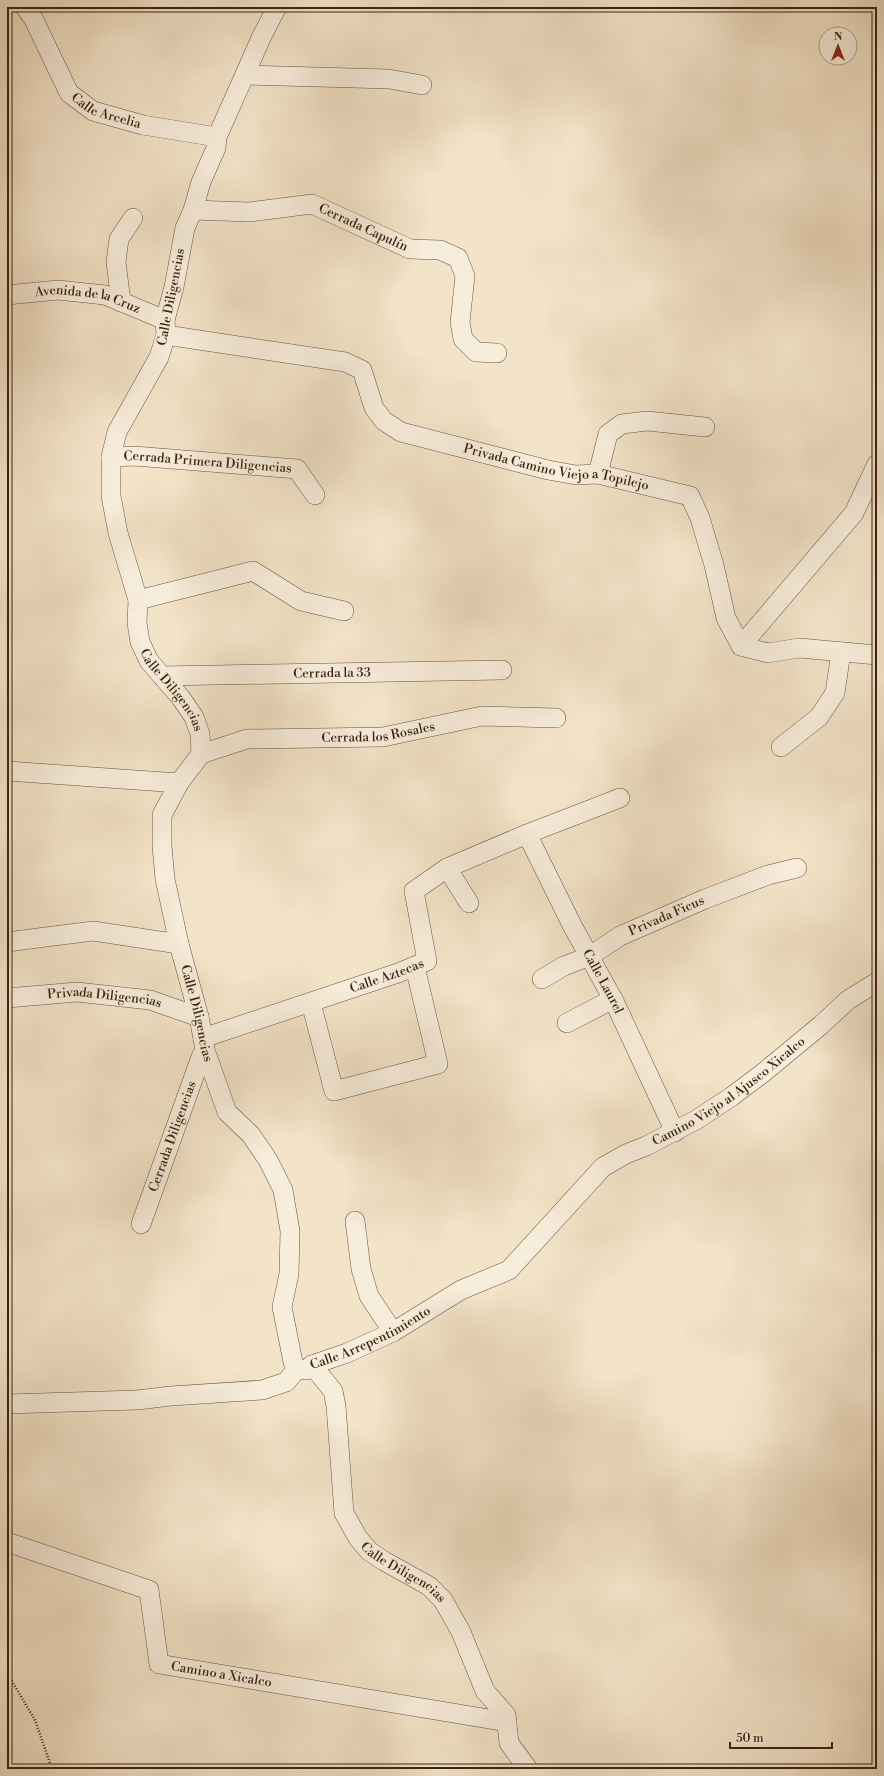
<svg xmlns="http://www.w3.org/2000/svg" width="884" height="1776" viewBox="0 0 884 1776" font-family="'Libre Bodoni',serif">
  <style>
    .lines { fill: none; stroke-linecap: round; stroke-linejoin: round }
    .minor-casing { stroke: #67543e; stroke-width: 20 }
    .path { stroke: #382410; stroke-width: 2.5; stroke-dasharray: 1 2; stroke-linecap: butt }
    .minor { stroke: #f7eddb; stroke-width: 19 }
    .labels { text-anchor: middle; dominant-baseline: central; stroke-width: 4; stroke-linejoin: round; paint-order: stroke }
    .street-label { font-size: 13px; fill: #382410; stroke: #f7eddb }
  </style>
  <rect width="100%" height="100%" fill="#f3e3c8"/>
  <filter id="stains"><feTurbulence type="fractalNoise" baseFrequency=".005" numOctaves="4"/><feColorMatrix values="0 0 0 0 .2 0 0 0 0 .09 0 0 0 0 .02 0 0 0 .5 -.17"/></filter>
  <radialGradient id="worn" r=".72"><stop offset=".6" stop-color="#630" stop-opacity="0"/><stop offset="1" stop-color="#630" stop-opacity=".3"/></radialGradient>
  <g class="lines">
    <!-- minor casing -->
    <g class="minor-casing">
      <g id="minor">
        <path id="s1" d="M25 7 33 18 69 93 93 111 143 125 217 137"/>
        <path id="s2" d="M277 7 261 38 217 137 216 148 201 182 193 210 185 228 174 287 165 320 166 335 159 357 117 432 111 457V496L118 533 138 600 137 623 140 642 149 661 181 698 194 717 200 734 201 754 179 783 162 815V846L165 879 179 944 199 1017 205 1050 227 1112 251 1135 268 1160 283 1190 290 1231 289 1274 282 1307 293 1362 297 1369"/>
        <path d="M245 75 389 79 422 85"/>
        <path id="s3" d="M193 210 249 212 312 204 410 249 440 250 458 258 465 276 460 322 463 339 476 352 497 353"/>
        <path id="s4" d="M7 295 58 290 105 295 165 320"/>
        <path d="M121 302 116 262 119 239 133 218"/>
        <path id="s5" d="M166 335 345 362 362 370 374 408 384 421 401 432 548 470 576 475 598 474 690 496 700 518 714 565 726 618 741 646 768 653 799 648 877 655"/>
        <path id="s6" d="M111 457 134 456 297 469 315 495"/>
        <path d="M598 474 608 434 622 424 647 421 705 427"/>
        <path d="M138 600 253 571 301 601 344 611"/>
        <path d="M741 646 854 513 877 464"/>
        <path id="s7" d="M162 676 502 670"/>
        <path d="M781 747 819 717 835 693 841 652"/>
        <path id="s8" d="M201 754 247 739 383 737 482 716 556 718"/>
        <path d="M7 771 179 783"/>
        <path id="s9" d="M527 834 573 927 614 1001 675 1132"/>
        <path d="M447 868 469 903"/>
        <path d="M7 942 93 931 179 944"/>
        <path id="s10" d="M542 979 564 966 590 956 620 936 705 899 768 875 797 868"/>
        <path id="s11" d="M7 998 77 992 150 1000 199 1017"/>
        <path d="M311 1003 334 1091 438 1064 415 967"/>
        <path d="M567 1023 613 999"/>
        <path id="s12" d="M203 1038 398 973 427 961 414 891 447 868 527 834 620 798"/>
        <path d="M355 1221 361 1269 369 1296 393 1332"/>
        <path id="s13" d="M141 1224 201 1057 205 1050"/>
        <path id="s14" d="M312 1365 333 1391 336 1406 344 1513 358 1538 369 1551 384 1561 429 1586 443 1600 461 1632 485 1691 506 1715 509 1743 528 1769"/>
        <path id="s15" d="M7 1404 137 1400 171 1396 262 1390 286 1382 297 1369 306 1370 312 1365 347 1353 393 1332 461 1290 509 1270 603 1167 626 1154 646 1146 696 1120 731 1097 763 1073 821 1025 848 1000 877 982"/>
        <path id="s16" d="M7 1542 149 1590 159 1664 507 1722"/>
      </g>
    </g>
    <!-- path -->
    <path class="path" d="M7 1673 35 1720 52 1769"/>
    <!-- minor -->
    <use href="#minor" class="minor"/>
  </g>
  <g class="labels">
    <!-- street labels -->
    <g class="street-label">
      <text stroke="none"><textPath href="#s1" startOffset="139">Calle Arcelia</textPath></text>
      <text stroke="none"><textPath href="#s3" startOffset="176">Cerrada Capulín</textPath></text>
      <text transform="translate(171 297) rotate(-79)">Calle Diligencias</text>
      <text stroke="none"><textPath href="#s4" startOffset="82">Avenida de la Cruz</textPath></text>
      <text stroke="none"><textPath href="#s6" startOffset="97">Cerrada Primera Diligencias</textPath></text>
      <text stroke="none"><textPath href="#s5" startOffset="436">Privada Camino Viejo a Topilejo</textPath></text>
      <text stroke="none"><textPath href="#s7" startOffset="170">Cerrada la 33</textPath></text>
      <text stroke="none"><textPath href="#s2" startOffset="731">Calle Diligencias</textPath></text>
      <text stroke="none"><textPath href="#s8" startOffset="180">Cerrada los Rosales</textPath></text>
      <text stroke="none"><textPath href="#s10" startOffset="140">Privada Ficus</textPath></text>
      <text stroke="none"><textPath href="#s12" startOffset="194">Calle Aztecas</textPath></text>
      <text stroke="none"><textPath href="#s9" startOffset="166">Calle Laurel</textPath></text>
      <text stroke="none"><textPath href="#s11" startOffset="98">Privada Diligencias</textPath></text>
      <text stroke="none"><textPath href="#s2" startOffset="1079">Calle Diligencias</textPath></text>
      <text stroke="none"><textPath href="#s15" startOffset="821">Camino Viejo al Ajusco Xicalco</textPath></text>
      <text stroke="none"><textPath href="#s13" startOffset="93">Cerrada Diligencias</textPath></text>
      <text stroke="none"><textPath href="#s15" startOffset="379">Calle Arrepentimiento</textPath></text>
      <text stroke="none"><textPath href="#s14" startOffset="242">Calle Diligencias</textPath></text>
      <text stroke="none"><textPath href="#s16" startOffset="288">Camino a Xicalco</textPath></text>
    </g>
  </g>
  <!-- margin -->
  <rect width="884" height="1776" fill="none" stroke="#f3e3c8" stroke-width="24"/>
  <rect x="8" y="8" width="868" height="1760" fill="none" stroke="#382410" stroke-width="2"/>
  <rect x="12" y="12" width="860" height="1752" fill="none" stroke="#382410"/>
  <!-- north arrow -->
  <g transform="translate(838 46)"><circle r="19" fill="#f7eddb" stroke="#ab9d8a"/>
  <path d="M0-3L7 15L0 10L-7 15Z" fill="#8f2418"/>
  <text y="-6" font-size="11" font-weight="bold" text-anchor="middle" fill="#382410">N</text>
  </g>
  <!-- scale -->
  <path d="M730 1742v6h102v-6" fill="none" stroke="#382410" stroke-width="2"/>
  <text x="736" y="1742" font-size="12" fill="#382410" stroke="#f7eddb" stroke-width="3" paint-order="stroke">50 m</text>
  <rect width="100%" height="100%" filter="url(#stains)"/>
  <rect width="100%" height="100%" fill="url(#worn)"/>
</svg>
